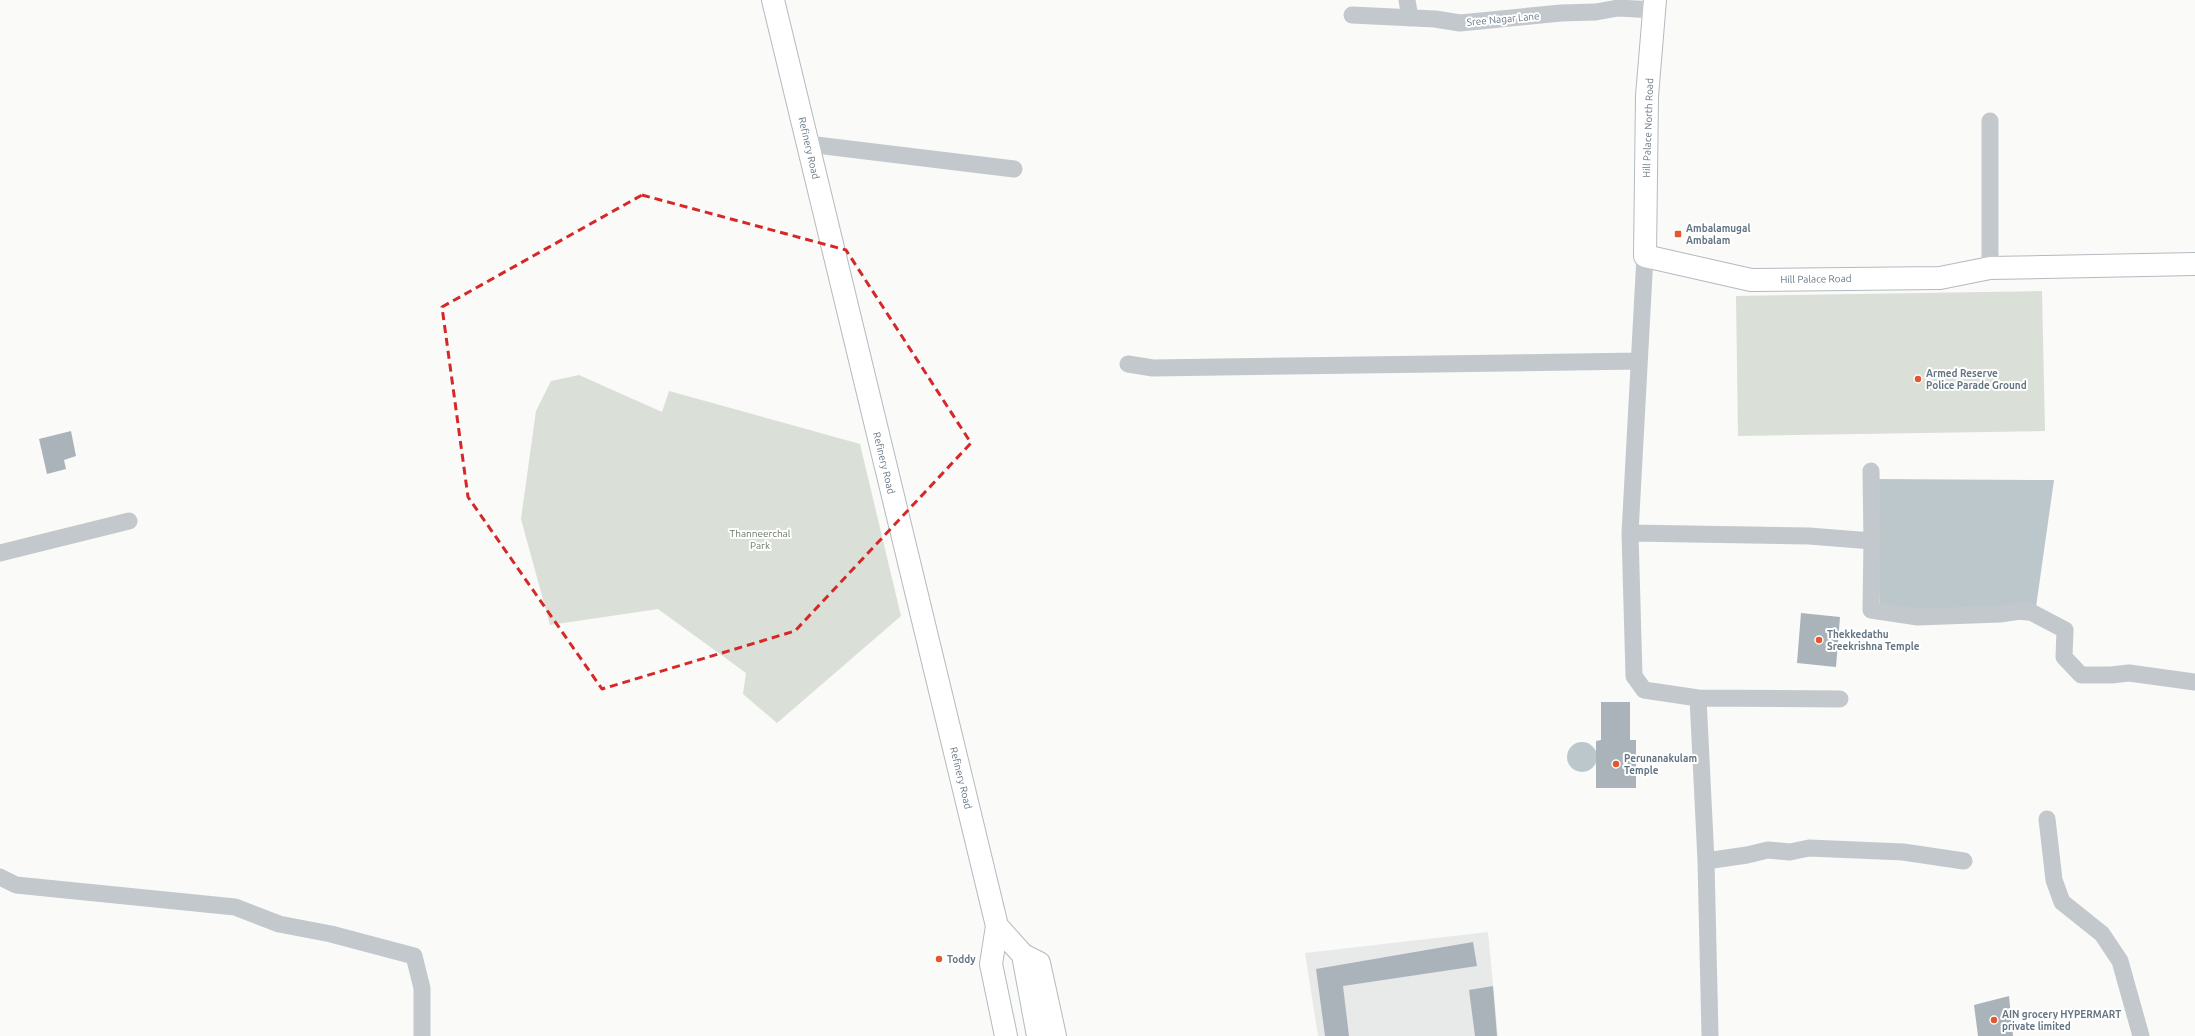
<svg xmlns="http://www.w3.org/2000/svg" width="2195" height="1036" viewBox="0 0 2195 1036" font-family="Ubuntu,sans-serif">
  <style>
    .built { fill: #e8e9e9 }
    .green { fill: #dadfd7 }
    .water { fill: #bbc7cb }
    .building { fill: #aab3b9 }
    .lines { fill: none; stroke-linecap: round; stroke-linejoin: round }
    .secondary-casing { stroke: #b3babf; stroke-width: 24 }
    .trunk-casing { stroke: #b4b9bd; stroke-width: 24 }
    .minor { stroke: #c3c8cc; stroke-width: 17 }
    .secondary { stroke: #fff; stroke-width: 22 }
    .trunk { stroke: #fff; stroke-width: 22 }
    .marked { fill: none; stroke: #d62828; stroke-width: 3; stroke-dasharray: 8 5; stroke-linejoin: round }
    .poi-dot { fill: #e4572e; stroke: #fff; stroke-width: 1.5 }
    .labels { text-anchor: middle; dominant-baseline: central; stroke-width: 4; stroke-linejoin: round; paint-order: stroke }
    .street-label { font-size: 10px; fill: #657683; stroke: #fff }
    .poi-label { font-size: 10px; font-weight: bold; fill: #657683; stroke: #fff; text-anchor: start }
    .park-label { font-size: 10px; fill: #687a64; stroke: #fff }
  </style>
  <rect width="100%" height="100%" fill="#fafaf8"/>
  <!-- built -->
  <path class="built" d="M1488 932 1498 1036H1318L1305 953Z"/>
  <!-- green -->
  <path class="green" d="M2042 291 2045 431 1738 436 1736 296Z
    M579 375 662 412 669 391 860 444 901 616 777 723 743 694 746 673 658 609 550 625 521 519 536 411 551 381Z"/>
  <!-- water -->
  <path class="water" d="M1873 479 2054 480 2034 621 1880 608Z
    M1567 757a15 15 0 1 1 30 0a15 15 0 1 1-30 0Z"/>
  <!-- building -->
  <path class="building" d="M71 431 76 456 64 460 66 469 47 474 39 439Z
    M1801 613 1840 617 1836 667 1797 663Z
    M1601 702H1630V740H1636V788H1596V741L1601 740Z
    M1473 942 1477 966 1343 986 1349 1036H1325L1316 969Z
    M1493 986 1497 1036H1475L1469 990Z
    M2009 996 2013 1036H1978L1974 1005Z"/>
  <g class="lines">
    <!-- secondary casing -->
    <g class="secondary-casing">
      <path id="secondary" d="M773 0 997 926 991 964 1006 1036
        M1655 0 1647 96 1645 256 1751 280 1940 278 1990 268 2195 264
        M997 926 1023 955 1038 1036"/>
    </g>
    <!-- trunk casing -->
    <g class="trunk-casing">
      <path id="trunk" d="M1023 955 1039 963 1055 1036"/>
    </g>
    <!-- minor -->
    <path class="minor" d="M1407 0 1410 18
      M1352 15 1435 19 1460 23 1561 13 1596 12 1618 8 1655 10
      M1990 121V268
      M808 144 1014 169
      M1645 256 1630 533 1634 676 1644 690 1698 698 1706 861 1710 1036
      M1128 364 1153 368 1639 361
      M1871 471 1872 541
      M1630 533 1809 536 1872 541 1871 610 1918 617 2000 614 2027 610 2065 630 2064 657 2081 675H2111L2129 673 2195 682
      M0 553 129 521
      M1698 698 1840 699
      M2047 819 2054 880 2062 902 2102 934 2120 961 2141 1036
      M1706 861 1747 855 1768 850 1790 852 1809 848 1903 852 1964 861
      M0 877 16 885 235 907 279 924 331 934 414 956 422 988V1036"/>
    <!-- secondary -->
    <use href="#secondary" class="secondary"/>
    <!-- trunk -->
    <use href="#trunk" class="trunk"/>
  </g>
  <!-- marked area -->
  <path class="marked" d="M642 195 846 250 971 443 795 631 602 689 468 497 442 307Z"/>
  <!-- markers -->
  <g class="poi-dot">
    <rect x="1674" y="230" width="8" height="8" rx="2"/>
    <circle cx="1918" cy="379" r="4"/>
    <circle cx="1819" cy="640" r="4"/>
    <circle cx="1616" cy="764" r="4"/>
    <circle cx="939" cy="959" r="4"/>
    <circle cx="1994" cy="1020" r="4"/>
  </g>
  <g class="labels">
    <!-- street labels -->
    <g class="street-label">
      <text transform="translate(1503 19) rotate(-5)">Sree Nagar Lane</text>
      <text transform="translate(1648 128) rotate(-88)">Hill Palace North Road</text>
      <text transform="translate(809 148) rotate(77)">Refinery Road</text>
      <text transform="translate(1816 279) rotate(-1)">Hill Palace Road</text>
      <text transform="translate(884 463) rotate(76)">Refinery Road</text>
      <text transform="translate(961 778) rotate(76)">Refinery Road</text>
    </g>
    <!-- poi labels -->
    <g class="poi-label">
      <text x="1686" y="228">Ambalamugal<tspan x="1686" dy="12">Ambalam</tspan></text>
      <text x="1926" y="373">Armed Reserve<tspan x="1926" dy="12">Police Parade Ground</tspan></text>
      <text x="1827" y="634">Thekkedathu<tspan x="1827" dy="12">Sreekrishna Temple</tspan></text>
      <text x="1624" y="758">Perunanakulam<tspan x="1624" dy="12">Temple</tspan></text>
      <text x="947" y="959">Toddy</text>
      <text x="2002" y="1014">AIN grocery HYPERMART<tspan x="2002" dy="12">private limited</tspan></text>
    </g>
    <!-- park labels -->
    <g class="park-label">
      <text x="760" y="533">Thanneerchal<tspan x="760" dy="12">Park</tspan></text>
    </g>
  </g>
</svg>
